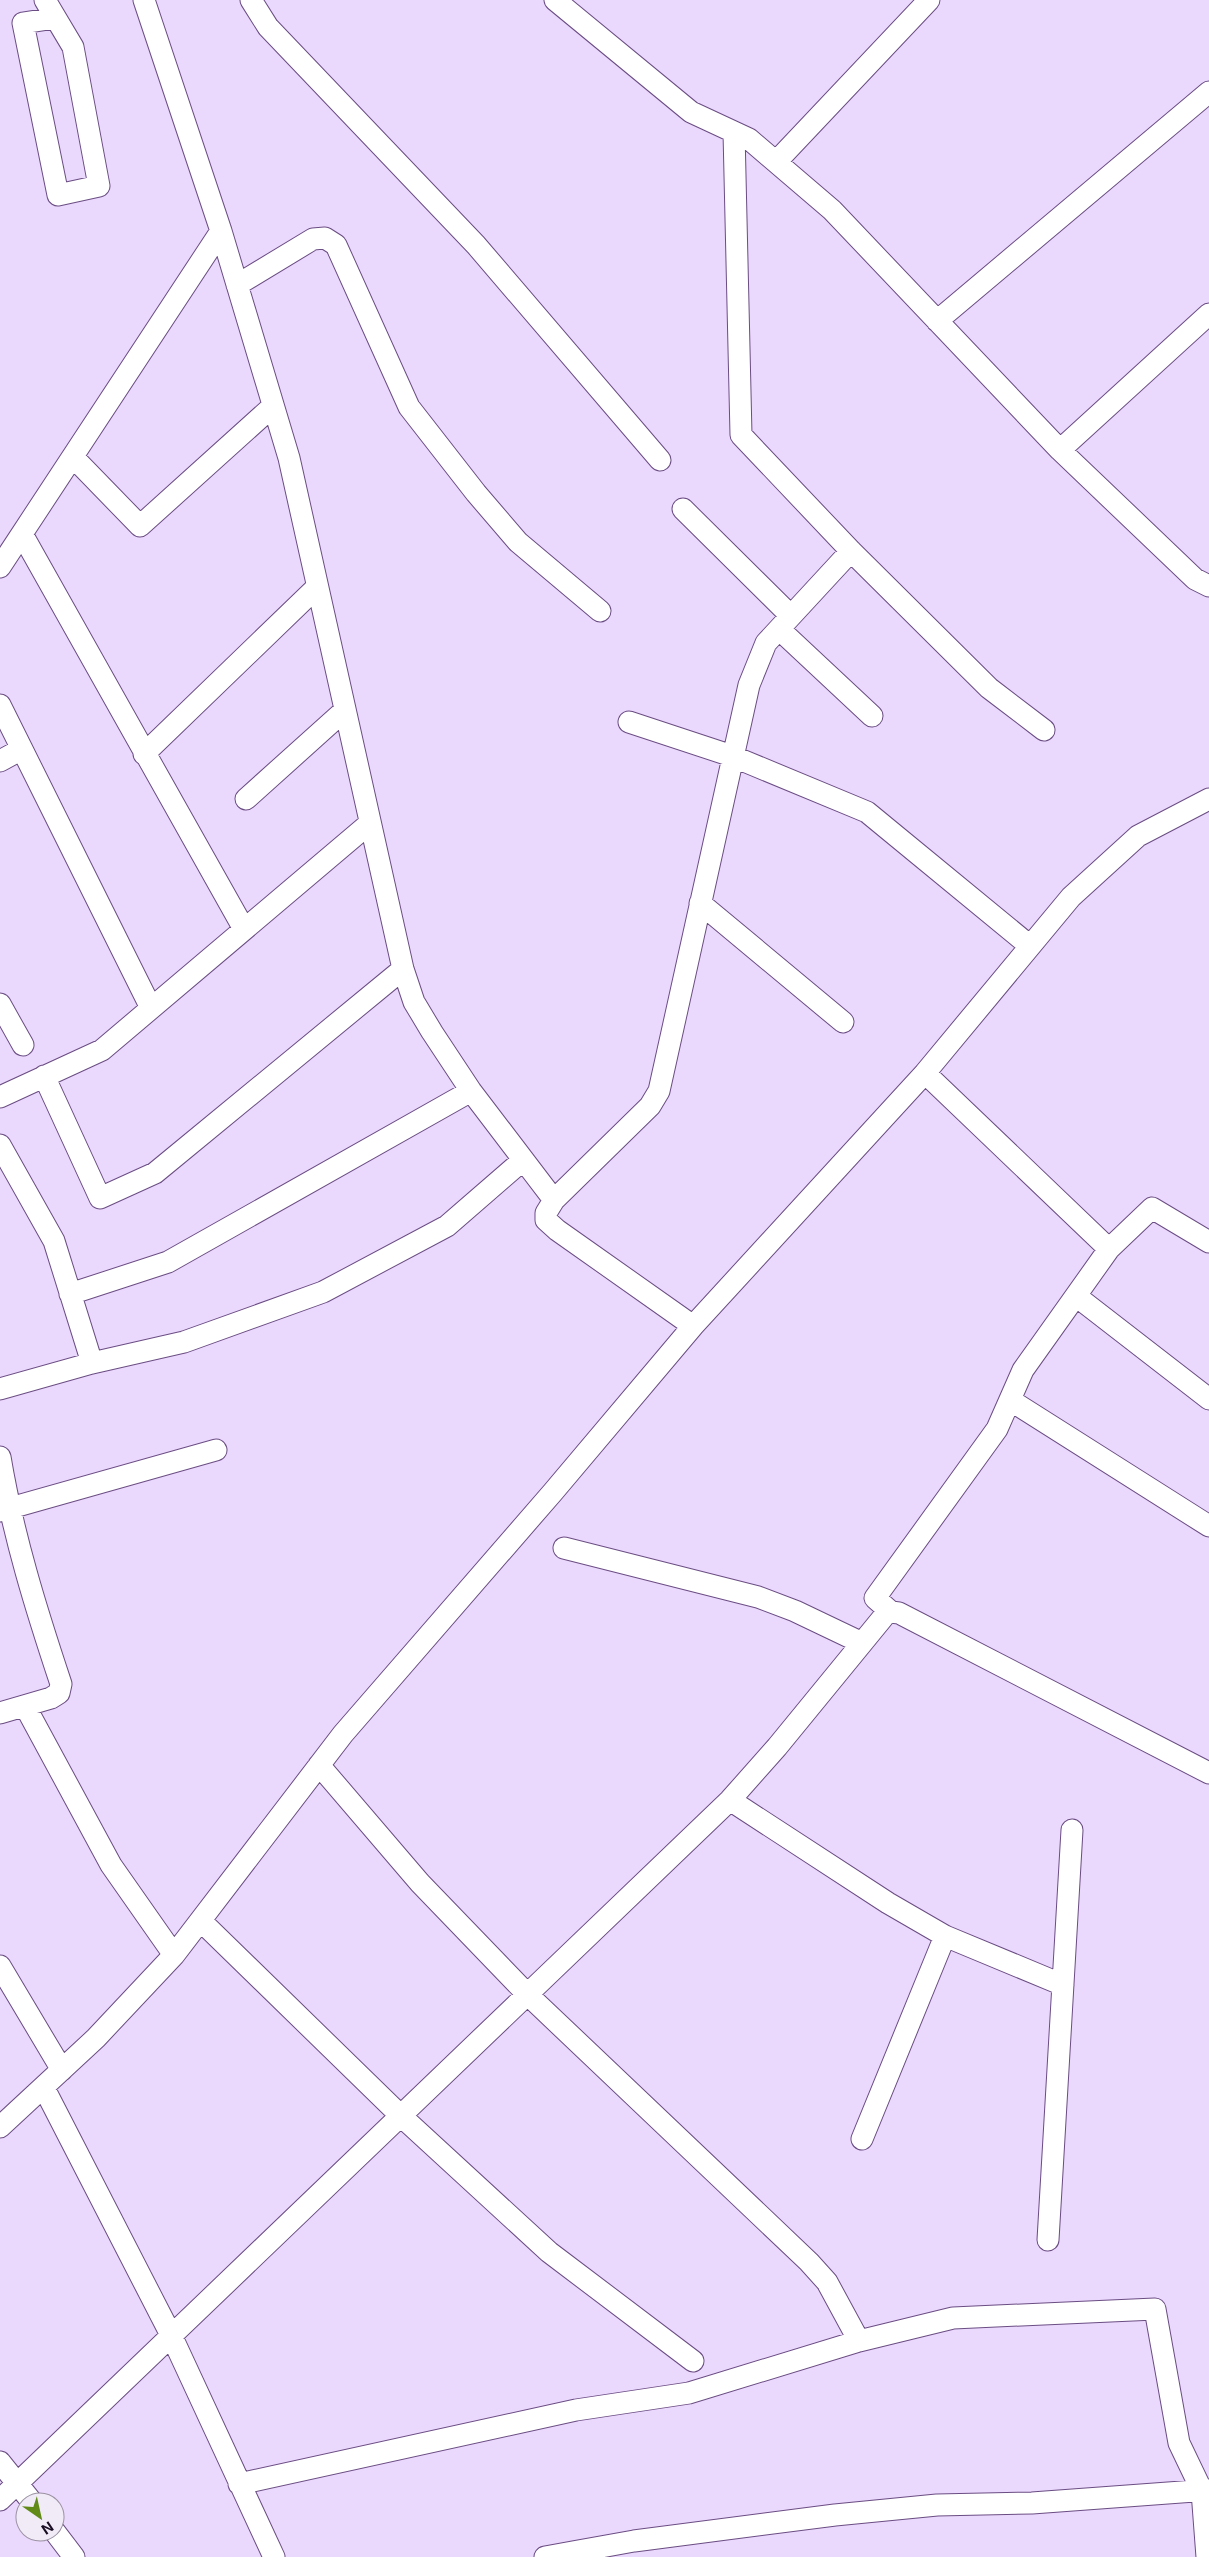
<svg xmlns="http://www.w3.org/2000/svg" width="1209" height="2557" viewBox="0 0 1209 2557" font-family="Inter,sans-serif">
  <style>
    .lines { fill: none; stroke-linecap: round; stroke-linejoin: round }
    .minor-casing { stroke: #6a4d83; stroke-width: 23 }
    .minor { stroke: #fff; stroke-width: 21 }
  </style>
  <rect width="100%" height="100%" fill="#ebd8fd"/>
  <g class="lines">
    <!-- minor casing -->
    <g class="minor-casing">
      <path id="minor" d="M45 0 73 47 99 186 58 195 23 23 55 18
        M144 0 221 231 289 458 403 969 414 1002 432 1032 471 1091 554 1200
        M251 0 268 27 476 245 660 460
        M555 0 691 112 749 139 832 210 1060 450 1195 579 1209 586
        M734 132 741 435 851 551 989 688 1044 730
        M776 162 929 0
        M237 285 313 239 325 238 336 245 409 407 476 493 518 542 600 611
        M937 321 1209 92
        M1060 450 1209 314
        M73 457 140 526 273 406
        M683 509 791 616
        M22 534 244 929
        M0 567 221 231
        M779 629 872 716
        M0 705 151 1008
        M629 722 732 756 867 812 1030 946
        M144 754 317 587
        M0 761 22 749
        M246 799 345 710
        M700 903 843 1022
        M0 1004 23 1045
        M925 1073 1109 1249 1023 1370 997 1429 875 1598 891 1612 899 1613 1209 1773
        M44 1076 100 1198 155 1173 403 969
        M0 1097 102 1050 370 823
        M0 1145 54 1241 92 1363
        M1109 1249 1152 1208 1209 1242
        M70 1294 168 1262 471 1091
        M1076 1296 1209 1399
        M693 1326 557 1230 546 1220V1213L554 1200 650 1106 659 1091 749 685 766 643 851 551
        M0 1389 92 1363 184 1342 323 1292 447 1226 523 1160
        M1010 1400 1209 1526
        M0 1457C13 1535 36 1609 61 1684L59 1693 51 1698 0 1713
        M0 1511 216 1450
        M564 1548 758 1597 795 1611 862 1643
        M25 1706 111 1865 174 1955
        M319 1765 420 1883 527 1994 809 2262 827 2282 859 2341
        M730 1800 888 1903 945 1936 1063 1985
        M201 1921 401 2116 549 2252 693 2361
        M0 1966 62 2070
        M44 2088 172 2337 274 2557
        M0 2127 96 2038 174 1955 343 1734 553 1492 693 1326 925 1073 1071 897 1138 836 1209 799
        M862 2139 945 1936
        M1048 2240 1072 1830
        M0 2462 32 2502
        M239 2484 576 2410 689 2393 859 2341 953 2318 1155 2309 1179 2443 1202 2491 1207 2557
        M0 2500 730 1800 777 1747 885 1615 891 1612
        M55 2532 74 2557
        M545 2557 634 2541 835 2515 937 2505 1032 2503 1209 2490"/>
    </g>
    <!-- minor -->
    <use href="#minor" class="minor"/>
  </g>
  <!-- north arrow -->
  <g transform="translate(40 2517) rotate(146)"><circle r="24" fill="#f1ebf8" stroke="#9b92a3"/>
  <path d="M0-4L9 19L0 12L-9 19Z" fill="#618a18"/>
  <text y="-8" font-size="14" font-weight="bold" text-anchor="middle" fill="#190d23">N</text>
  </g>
</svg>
